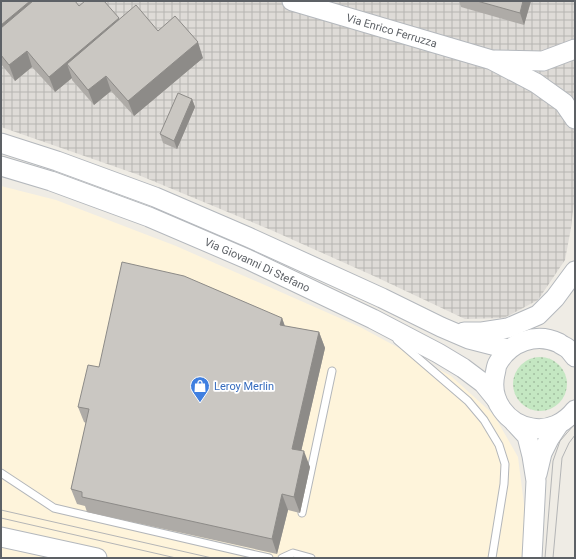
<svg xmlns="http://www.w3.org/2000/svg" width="576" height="559" viewBox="0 0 576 559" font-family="Roboto,sans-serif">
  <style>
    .commercial { fill: #fef4db }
    .industrial { fill: url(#industrial-grid) }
    .grass { fill: url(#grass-dots) }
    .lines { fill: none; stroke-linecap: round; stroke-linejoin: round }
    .lane-casing { stroke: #b3b6ba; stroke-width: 9 }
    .secondary-casing { stroke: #b4b8bd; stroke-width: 21 }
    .lane { stroke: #fff; stroke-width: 7 }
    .secondary { stroke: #fff; stroke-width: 19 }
    .tram { stroke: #b4b5b6; stroke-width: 1 }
    .wall { fill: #aeaba7 }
    .shaded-wall { fill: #8d8b88 }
    .building { fill: #cac7c2; stroke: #8d8b88 }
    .labels { text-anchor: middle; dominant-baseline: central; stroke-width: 3.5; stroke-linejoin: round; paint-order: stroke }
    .street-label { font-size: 11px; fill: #5d6166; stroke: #fff }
    .shop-label { font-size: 11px; fill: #366cbe; stroke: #fff; text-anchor: start }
  </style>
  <defs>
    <pattern id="industrial-grid" width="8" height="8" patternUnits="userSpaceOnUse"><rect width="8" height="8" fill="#dedbd7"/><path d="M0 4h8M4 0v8" fill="none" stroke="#b7b5b2"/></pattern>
    <pattern id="grass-dots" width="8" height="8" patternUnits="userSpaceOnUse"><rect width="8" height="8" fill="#c4e7c2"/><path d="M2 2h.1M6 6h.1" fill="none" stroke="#a2bfa1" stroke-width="1.8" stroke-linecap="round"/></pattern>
  </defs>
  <rect width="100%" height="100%" fill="#efece5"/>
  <!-- commercial -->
  <path class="commercial" d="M1 186 56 200 176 246 360 327 451 376 494 415 518 457 525 512 522 558H1Z"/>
  <!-- industrial -->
  <path class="industrial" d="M1 1H575V193L571 228 565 260 538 300 504 318 465 319 376 277 271 230 136 174 1 127Z"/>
  <!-- grass -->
  <path class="grass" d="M513 384a27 27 0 1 1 54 0a27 27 0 1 1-54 0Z"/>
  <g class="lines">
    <!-- lane casing -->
    <g class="lane-casing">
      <path id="lane" d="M397 340 468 401 484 420 499 445 505 464 504 484 492 558
        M1 473 54 508 269 558
        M302 513 332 371
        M282 558 293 553 311 558"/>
    </g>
    <!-- secondary casing -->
    <g class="secondary-casing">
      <g id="secondary">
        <path id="s1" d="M292 1 492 60 536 83 564 103 575 119"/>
        <path d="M495 60 543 61 575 49"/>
        <path d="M1 143 57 161 155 197 248 237 382 298 441 327 469 339 508 349"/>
        <path id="s2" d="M1 166 51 181 149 217 247 259 373 319 438 353 463 368 483 383 496 399"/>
        <path d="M464 332H482L508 328 538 315 555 298 575 271"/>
        <path d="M575 357C572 354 570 350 567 348 564 346 561 345 559 343 536 332 510 342 498 363 496 366 496 371 495 374 489 400 507 424 532 428 549 431 565 423 575 410"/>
        <path d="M514 422 527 436 532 456 536 481 532 558"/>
        <path d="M537 474 542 453 549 439 559 424"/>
        <path d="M1 537 97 558"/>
      </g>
    </g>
    <!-- lane -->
    <use href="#lane" class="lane"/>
    <!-- secondary -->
    <use href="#secondary" class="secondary"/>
    <!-- tram -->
    <path class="tram" d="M1 510 212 558
      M1 518 176 558
      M545 558 553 461 560 441 573 426 575 424
      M553 558 562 458 569 443 575 435"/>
  </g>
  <!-- wall -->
  <path class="wall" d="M1 1 79 6 119 18V20L158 31 203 58 134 116 111 91 94 105 72 80V78L55 92 32 67 15 81 1 64Z
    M459 1H531L524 25 461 7Z
    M192 99 195 107 177 149 163 143 160 134Z
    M282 318 285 326 319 332 325 348 301 451 310 467 300 513 288 510 277 554 87 512 85 506 77 504 71 489 86 423 84 422 78 407 99 367Z"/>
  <!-- shaded-wall -->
  <path class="shaded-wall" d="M30 1H41L1 46V25Z
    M523 1H531L524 25 520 13Z
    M119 18 124 33 67 64 72 78 55 92 49 77Z
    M198 42 203 58 134 116 128 101Z
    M27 51 32 67 15 81 9 65Z
    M106 76 111 91 94 105 88 90Z
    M192 99 195 107 177 149 174 141Z
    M282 318 287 333 280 325Z
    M319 332 325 348 298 465 292 449Z
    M304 451 310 467 300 513 294 497Z
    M282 494 288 510 277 554 272 539Z"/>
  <!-- building -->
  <path class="building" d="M1 1H30L1 25Z
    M33 1H75L79 6 85 1H104L119 18 49 77 27 51 9 65 1 55V28Z
    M477 1H523L520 13Z
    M136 5 158 31 175 16 198 42 128 101 106 76 88 90 67 64Z
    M178 93 192 99 174 141 160 134Z
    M122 262 184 276 282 318 280 325 319 332 292 449 304 451 294 497 282 494 272 539 82 497V492L71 489 89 409 78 407 88 365 99 367Z"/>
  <!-- icons -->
  <defs>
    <g id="shop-pin" transform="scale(1)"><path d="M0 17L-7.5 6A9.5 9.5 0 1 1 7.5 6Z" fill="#3f7fe0" stroke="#fff"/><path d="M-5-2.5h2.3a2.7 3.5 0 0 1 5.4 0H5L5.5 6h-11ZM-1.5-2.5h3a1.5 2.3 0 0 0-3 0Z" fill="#fff"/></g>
  </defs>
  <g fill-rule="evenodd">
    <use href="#shop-pin" x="200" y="386"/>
  </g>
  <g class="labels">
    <!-- street labels -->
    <g class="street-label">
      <text stroke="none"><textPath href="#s1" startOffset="104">Via Enrico Ferruzza</textPath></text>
      <text stroke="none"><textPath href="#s2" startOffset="275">Via Giovanni Di Stefano</textPath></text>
    </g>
    <!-- shop labels -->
    <g class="shop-label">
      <text x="214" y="386">Leroy Merlin</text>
    </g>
  </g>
  <!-- border -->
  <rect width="576" height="559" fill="none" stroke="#5d6166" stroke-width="4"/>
</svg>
